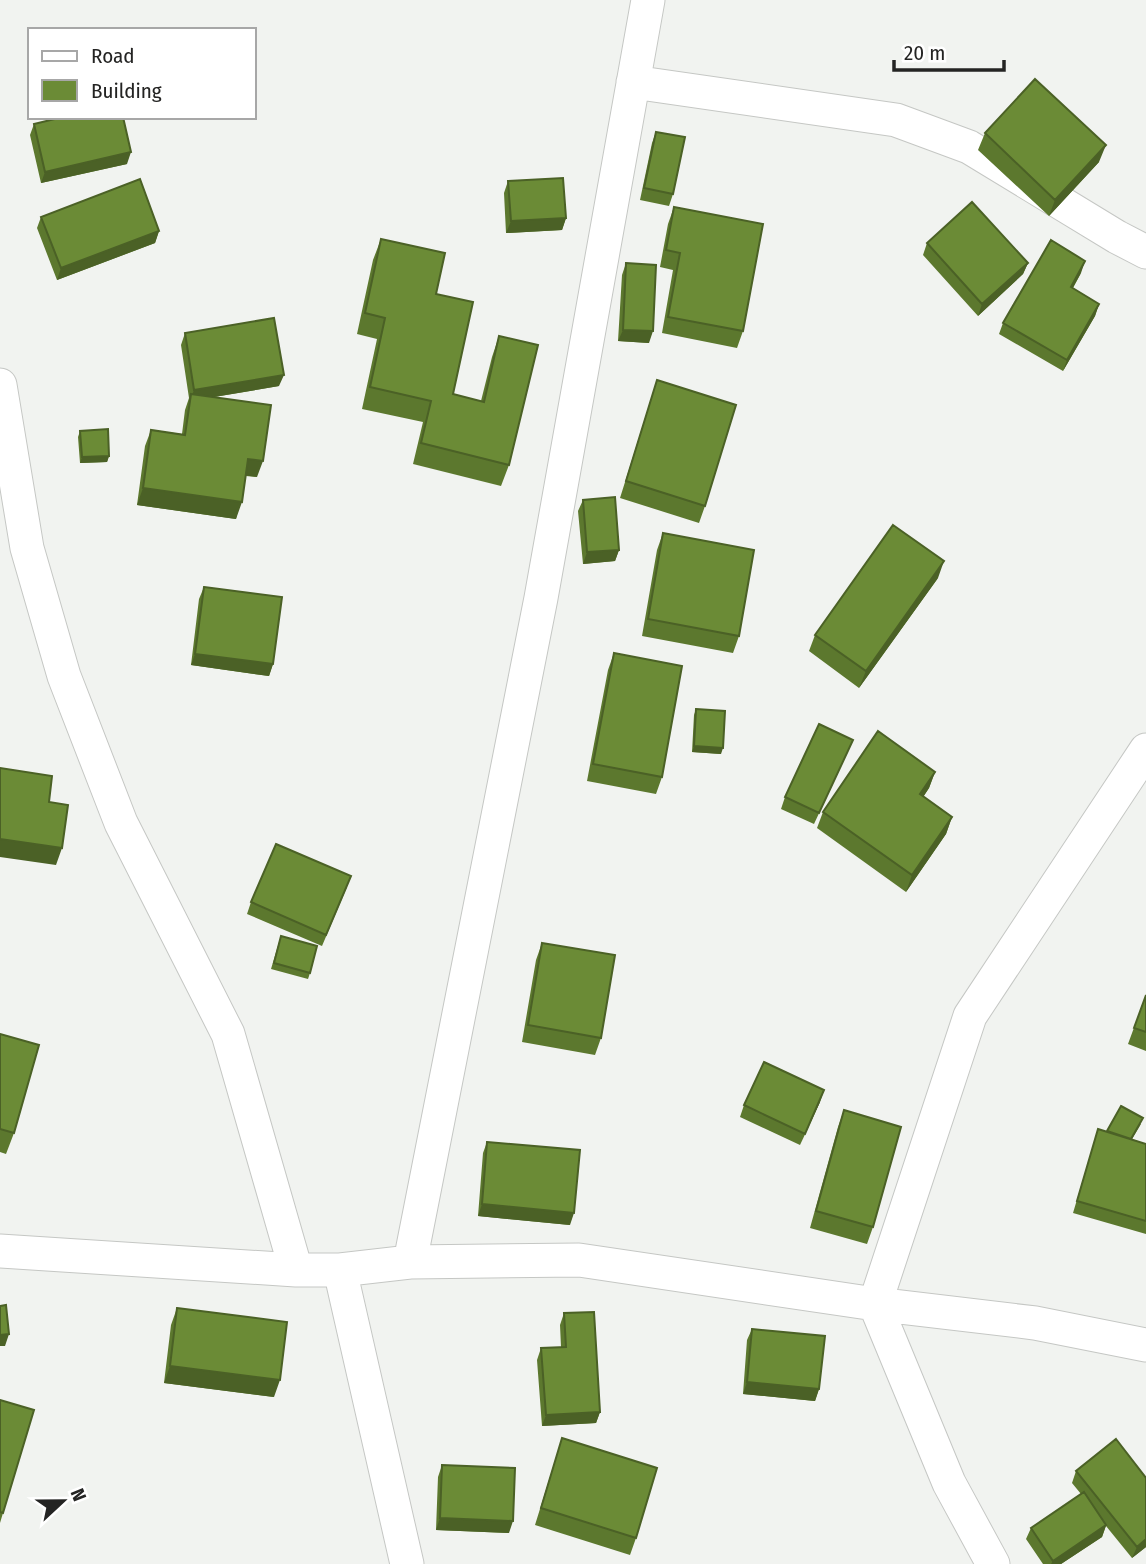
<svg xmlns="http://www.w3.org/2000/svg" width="1146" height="1564" viewBox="0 0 1146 1564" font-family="'Fira Sans Condensed',sans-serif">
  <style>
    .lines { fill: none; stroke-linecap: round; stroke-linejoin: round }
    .street-casing { stroke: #c5c7c4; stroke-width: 35 }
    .street { stroke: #fff; stroke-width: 33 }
    .wall { fill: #5c782e }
    .shaded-wall { fill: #4b6126 }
    .building { fill: #6b8b36; stroke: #4b6126; stroke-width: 2 }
  </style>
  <rect width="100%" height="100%" fill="#f1f3f0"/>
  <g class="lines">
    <!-- street casing -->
    <g class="street-casing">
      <path id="street" d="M633 82 896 120 969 147 1117 237 1146 252
        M0 385 27 548 64 676 121 823 228 1034 296 1270
        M0 1251 296 1270H340L410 1262 579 1260 875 1304 1035 1323 1146 1345
        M410 1262 541 598 648 0
        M340 1270 407 1564
        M993 1564 949 1483 875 1304 970 1016 1146 750"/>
    </g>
    <!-- street -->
    <use href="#street" class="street"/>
  </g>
  <!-- wall -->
  <path class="wall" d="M34 124 127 164 41 183 30 135Z
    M656 132 673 194 669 206 640 200 652 143Z
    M985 133 1099 162 1049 216 978 150Z
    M508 181 566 218 562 230 506 233 504 193Z
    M674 207 743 331 737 348 662 333 673 270 660 267 668 224Z
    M41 217 159 231 155 243 57 280 37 228Z
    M381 239 436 294 453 394 481 401 492 357 499 336 509 465 501 486 413 464 423 422 362 409 377 339 357 334 373 260Z
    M927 243 1028 263 1023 274 978 316 923 255Z
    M626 263 649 343 618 341 622 275Z
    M1081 273 1073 288 1099 304 1095 316 1063 371 999 334 1003 323Z
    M185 333 279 386 214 397 257 477 246 476 236 519 137 505 145 446 151 430 182 434 185 410 189 398 181 345Z
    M657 380 705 506 699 523 620 498Z
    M80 431 109 456 107 462 80 463 78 437Z
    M583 500 619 550 615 561 583 564 578 511Z
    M663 533 739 636 733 653 642 636 657 550Z
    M938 578 859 688 809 651 815 635Z
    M204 587 273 664 269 676 191 665 199 599Z
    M614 653 662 777 656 794 587 781 608 670Z
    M696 709 721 754 692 752 694 715Z
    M853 740 848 751 814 824 781 809 785 797Z
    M935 772 929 788 923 797 952 817 946 834 906 892 817 828 823 812Z
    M347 887 322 946 247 914 251 902Z
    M279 942 310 973 308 979 271 969Z
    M542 943 601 1038 595 1055 522 1042 536 960Z
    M1146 995V1051L1128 1044Z
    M0 1034 14 1133 6 1154 0 1152Z
    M820 1102 800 1145 740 1117 744 1105Z
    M844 1110 873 1227 867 1244 810 1228 838 1127Z
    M1141 1124 1132 1139 1146 1144V1234L1073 1213 1098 1129 1106 1132Z
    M487 1142 570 1225 478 1216 483 1153Z
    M177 1308 274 1397 164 1383 171 1325Z
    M564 1313 600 1412 596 1423 542 1426 537 1360 541 1348 561 1347 560 1325Z
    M752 1329 819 1389 815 1401 743 1394 747 1340Z
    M0 1400 3 1513 0 1523Z
    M562 1438 636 1538 630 1555 535 1525Z
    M442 1465 509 1533 436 1530 438 1477Z
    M1076 1471 1146 1547 1132 1558 1106 1526 1102 1537 1061 1564H1043L1026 1539 1031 1528 1081 1494 1072 1483Z"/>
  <!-- shaded-wall -->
  <path class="shaded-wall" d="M1106 145 1099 162 1049 216 1055 200Z
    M131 152 127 164 41 183 45 172Z
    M566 218 562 230 506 233 511 221Z
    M159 231 155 243 57 280 61 268Z
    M1085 261 1081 273 1067 298 1071 287Z
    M1028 263 1023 274 978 316 982 304Z
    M1099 304 1095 316 1063 371 1067 360Z
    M623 330 653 331 649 343 618 341Z
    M284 375 279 386 190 401 194 390Z
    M109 456 107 462 80 463 82 457Z
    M248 459 263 461 257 477 242 475Z
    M143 488 242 502 236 519 137 505Z
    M619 550 615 561 583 564 587 552Z
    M944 561 938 578 859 688 866 671Z
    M195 654 273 664 269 676 191 665Z
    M694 746 723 748 721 754 692 752Z
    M935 772 929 788 914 811 920 794Z
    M952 817 946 834 906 892 912 875Z
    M0 839 62 848 56 865 0 857Z
    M824 1090 820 1102 800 1145 805 1134Z
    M482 1204 574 1213 570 1225 478 1216Z
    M9 1334 5 1346H0V1335Z
    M170 1366 280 1380 274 1397 164 1383Z
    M747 1382 819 1389 815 1401 743 1394Z
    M600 1412 596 1423 542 1426 546 1415Z
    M440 1518 513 1521 509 1533 436 1530Z
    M1106 1525 1102 1537 1061 1564H1051L1053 1561Z
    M1146 1539V1547L1132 1558 1137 1547Z"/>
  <!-- building -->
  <path class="building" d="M1035 79 1106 145 1055 200 985 133Z
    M63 117H123L131 152 45 172 34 124Z
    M656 132 685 137 673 194 644 188Z
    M563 178 566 218 511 221 508 181Z
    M140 179 159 231 61 268 41 217Z
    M972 202 1028 263 982 304 927 243Z
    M674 207 763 224 743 331 668 317 680 253 666 250Z
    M381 239 445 253 436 294 473 302 453 394 484 402 499 336 538 345 509 465 421 443 431 401 370 387 385 318 365 313Z
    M1051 240 1085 261 1071 287 1099 304 1067 360 1003 323Z
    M626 263 656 265 653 331 623 330Z
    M274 318 284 375 194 390 185 333Z
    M657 380 736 405 705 506 626 481Z
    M191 394 271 405 263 461 248 459 242 502 143 488 151 430 185 435Z
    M108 429 109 456 82 457 80 431Z
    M615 497 619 550 587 552 583 500Z
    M893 525 944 561 866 671 815 635Z
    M663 533 754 550 739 636 648 619Z
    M204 587 282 597 273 664 195 654Z
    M614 653 682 666 662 777 593 764Z
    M696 709 725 711 723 748 694 746Z
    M819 724 853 740 819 813 785 797Z
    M878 731 935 772 920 794 952 817 912 875 823 812Z
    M0 768 52 776 49 802 68 805 62 848 0 839Z
    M276 844 351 876 326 935 251 902Z
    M281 936 317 946 310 973 274 963Z
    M542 943 615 955 601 1038 528 1025Z
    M1146 995V1032L1134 1028Z
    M0 1034 39 1045 14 1133 0 1129Z
    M764 1062 824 1090 805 1134 744 1105Z
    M1121 1106 1143 1118 1131 1139 1107 1131Z
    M844 1110 901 1127 873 1227 816 1211Z
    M1098 1129 1146 1144V1221L1077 1201Z
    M487 1142 580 1150 574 1213 482 1204Z
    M6 1305 9 1334 0 1335V1306Z
    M177 1308 287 1322 280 1380 170 1366Z
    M594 1312 600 1412 546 1415 541 1348 566 1347 564 1313Z
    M752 1329 825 1336 819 1389 747 1382Z
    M0 1400 34 1410 3 1513 0 1512Z
    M562 1438 657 1468 636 1538 541 1508Z
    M1116 1439 1146 1478V1539L1137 1547 1076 1471Z
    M442 1465 515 1468 513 1521 440 1518Z
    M1084 1492 1106 1525 1053 1561 1031 1528Z"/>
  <!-- legend -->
  <rect x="28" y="28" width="228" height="91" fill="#ffffff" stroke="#a7a7a7" stroke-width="2"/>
  <rect x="42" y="51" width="35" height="10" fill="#ffffff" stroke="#a7a7a7" stroke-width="2"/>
  <text x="91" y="63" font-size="21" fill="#242423">Road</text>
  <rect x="42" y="80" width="35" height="21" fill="#6b8b36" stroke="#a7a7a7" stroke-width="2"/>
  <text x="91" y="98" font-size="21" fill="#242423">Building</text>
  <!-- north arrow -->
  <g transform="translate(63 1501) rotate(68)" stroke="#ffffff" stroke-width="5" paint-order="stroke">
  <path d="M0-5L12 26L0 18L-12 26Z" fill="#242423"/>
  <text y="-10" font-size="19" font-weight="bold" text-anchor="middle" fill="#242423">N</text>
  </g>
  <!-- scale -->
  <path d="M894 60v10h110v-10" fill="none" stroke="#242423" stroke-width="3.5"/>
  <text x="904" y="60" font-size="21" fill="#242423" stroke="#ffffff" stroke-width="5" paint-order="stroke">20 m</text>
</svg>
